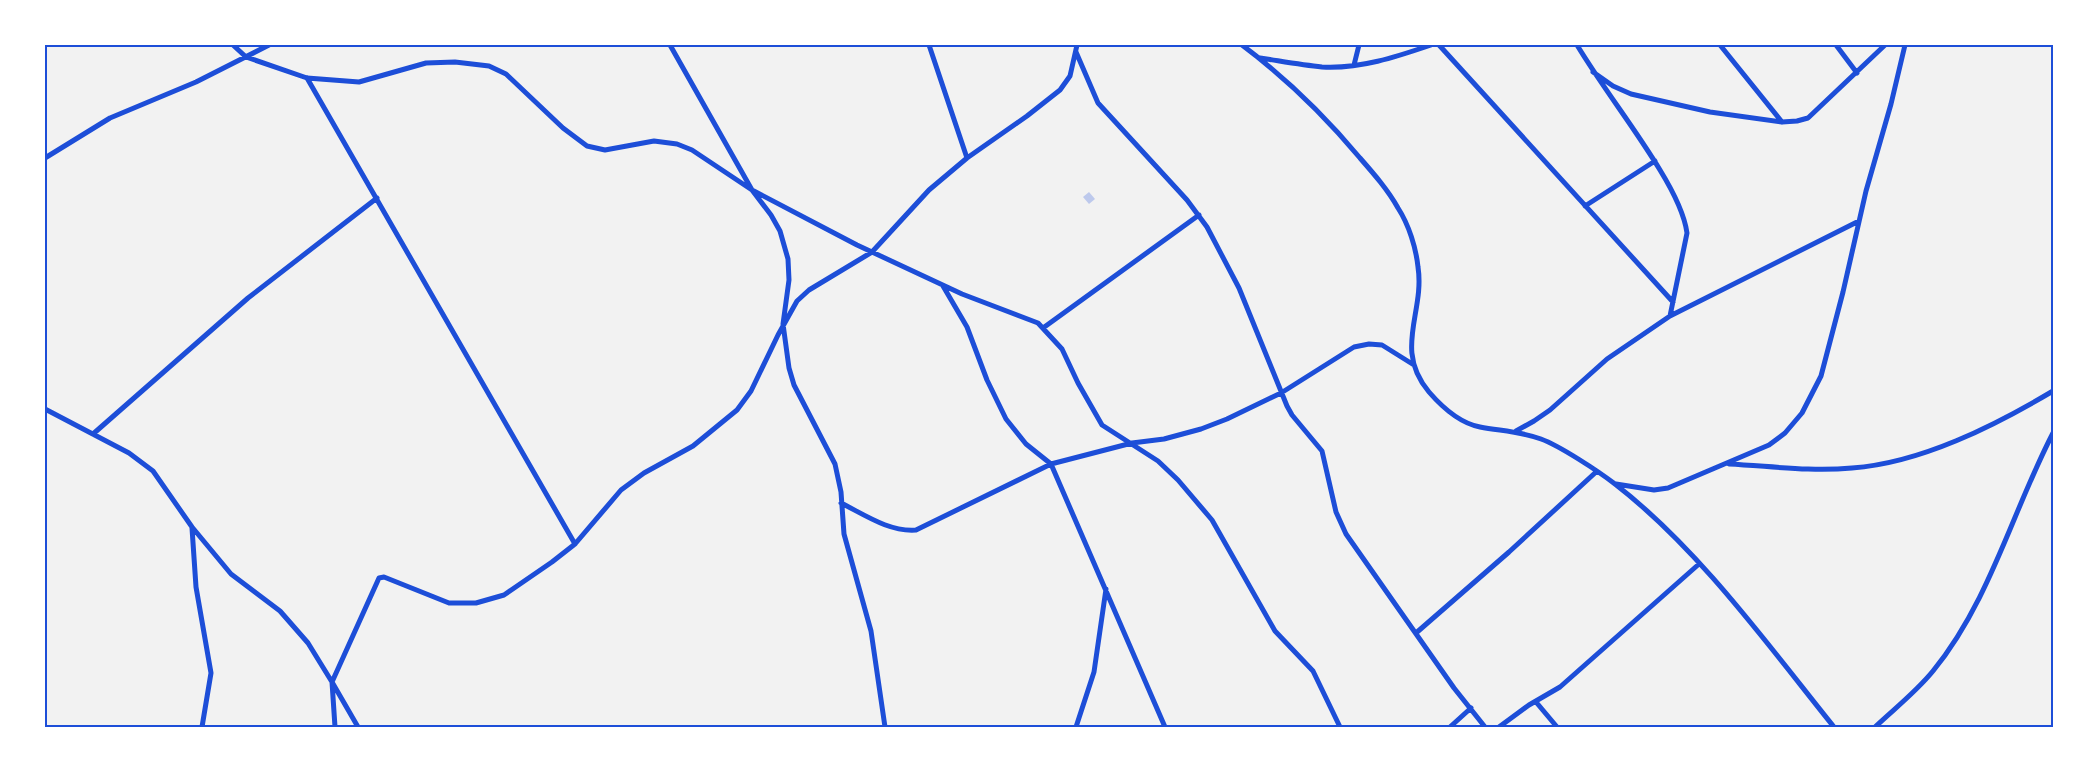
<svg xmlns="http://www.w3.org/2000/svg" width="2098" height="772" viewBox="0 0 2098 772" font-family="'Golos Text',sans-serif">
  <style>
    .building { fill: #bdc9ec }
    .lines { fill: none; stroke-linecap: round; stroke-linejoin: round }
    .minor { stroke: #1d4ed8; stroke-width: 5 }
    .neatline { fill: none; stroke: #1d4ed8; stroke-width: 2 }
  </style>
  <rect width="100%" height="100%" fill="#f2f2f2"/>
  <!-- building -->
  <path class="building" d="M1089 192 1095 199 1089 204 1083 197Z"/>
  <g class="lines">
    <!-- minor -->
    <path class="minor" d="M233 45 246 57 307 78 359 82 426 63 455 62 489 66 506 74 563 128 587 146 605 150 654 141 677 144 692 150 752 190 857 245 962 294 1038 323 1062 349 1078 383 1102 425 1158 461 1178 480 1212 520 1275 631 1313 671 1340 727
      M670 45 752 190 771 215 780 231 788 259 789 280 783 324 789 368 794 385 835 464 841 492 844 534 871 631 885 727
      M929 45 967 158
      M1242 45C1286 78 1325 116 1360 158 1374 174 1388 190 1398 208 1409 225 1416 248 1418 267 1425 313 1393 349 1429 392 1442 407 1459 423 1480 427 1501 431 1519 431 1541 439 1560 446 1598 471 1615 484 1698 548 1768 645 1834 727
      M1439 45 1673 302
      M1577 45C1603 88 1634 127 1660 170 1671 188 1684 211 1687 233L1670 316
      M1720 45 1782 122
      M1836 45 1857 73
      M1076 52 1098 103 1187 200 1207 227 1239 288 1287 406 1292 415 1322 451 1336 512 1346 534 1454 688 1485 727
      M1260 58C1280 61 1301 65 1322 67 1360 69 1396 57 1431 45
      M1354 65 1359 45
      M1593 72 1613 86 1631 94 1710 112 1782 122 1797 121 1808 118 1885 45
      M307 78 575 544
      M45 158 110 118 196 82 269 45
      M1585 206 1655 161
      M943 286 967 327 987 380 1006 419 1026 444 1051 464 1165 727
      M1043 328 1199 215
      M45 409 129 453 153 471 192 527 231 574 280 611 308 643 332 682 335 727
      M1516 431 1534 421 1550 410 1607 359 1670 316 1859 221
      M93 434 248 298 377 198
      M1729 464C1770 466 1811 472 1852 468 1921 463 1994 426 2053 391
      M1616 484 1654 490 1668 488 1769 445 1785 433 1802 413 1821 376 1843 292 1866 191 1891 104 1905 45
      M841 503C865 515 889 532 916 530L1051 464 1132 443 1164 439 1201 429 1227 419 1281 393 1354 347 1369 344 1382 345 1414 365
      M192 528 196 587 211 673 202 727
      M1416 633 1509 552 1596 472
      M1536 702 1557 727
      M358 727 332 682 379 578 384 577 449 603H476L504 595 552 562 575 544 621 490 644 473 693 446 737 410 751 391 778 335 797 301 809 290 872 252 929 190 967 158 1027 116 1060 90 1070 76 1077 45
      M1076 727 1094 672 1106 589
      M1450 727 1471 708
      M1499 727 1529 705 1560 687 1699 564
      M1875 727C1894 709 1916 692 1933 671 1990 601 2012 512 2053 433"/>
  </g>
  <!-- border -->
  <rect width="2098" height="772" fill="none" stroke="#ffffff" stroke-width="92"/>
  <rect x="46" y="46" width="2006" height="680" class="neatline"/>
</svg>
